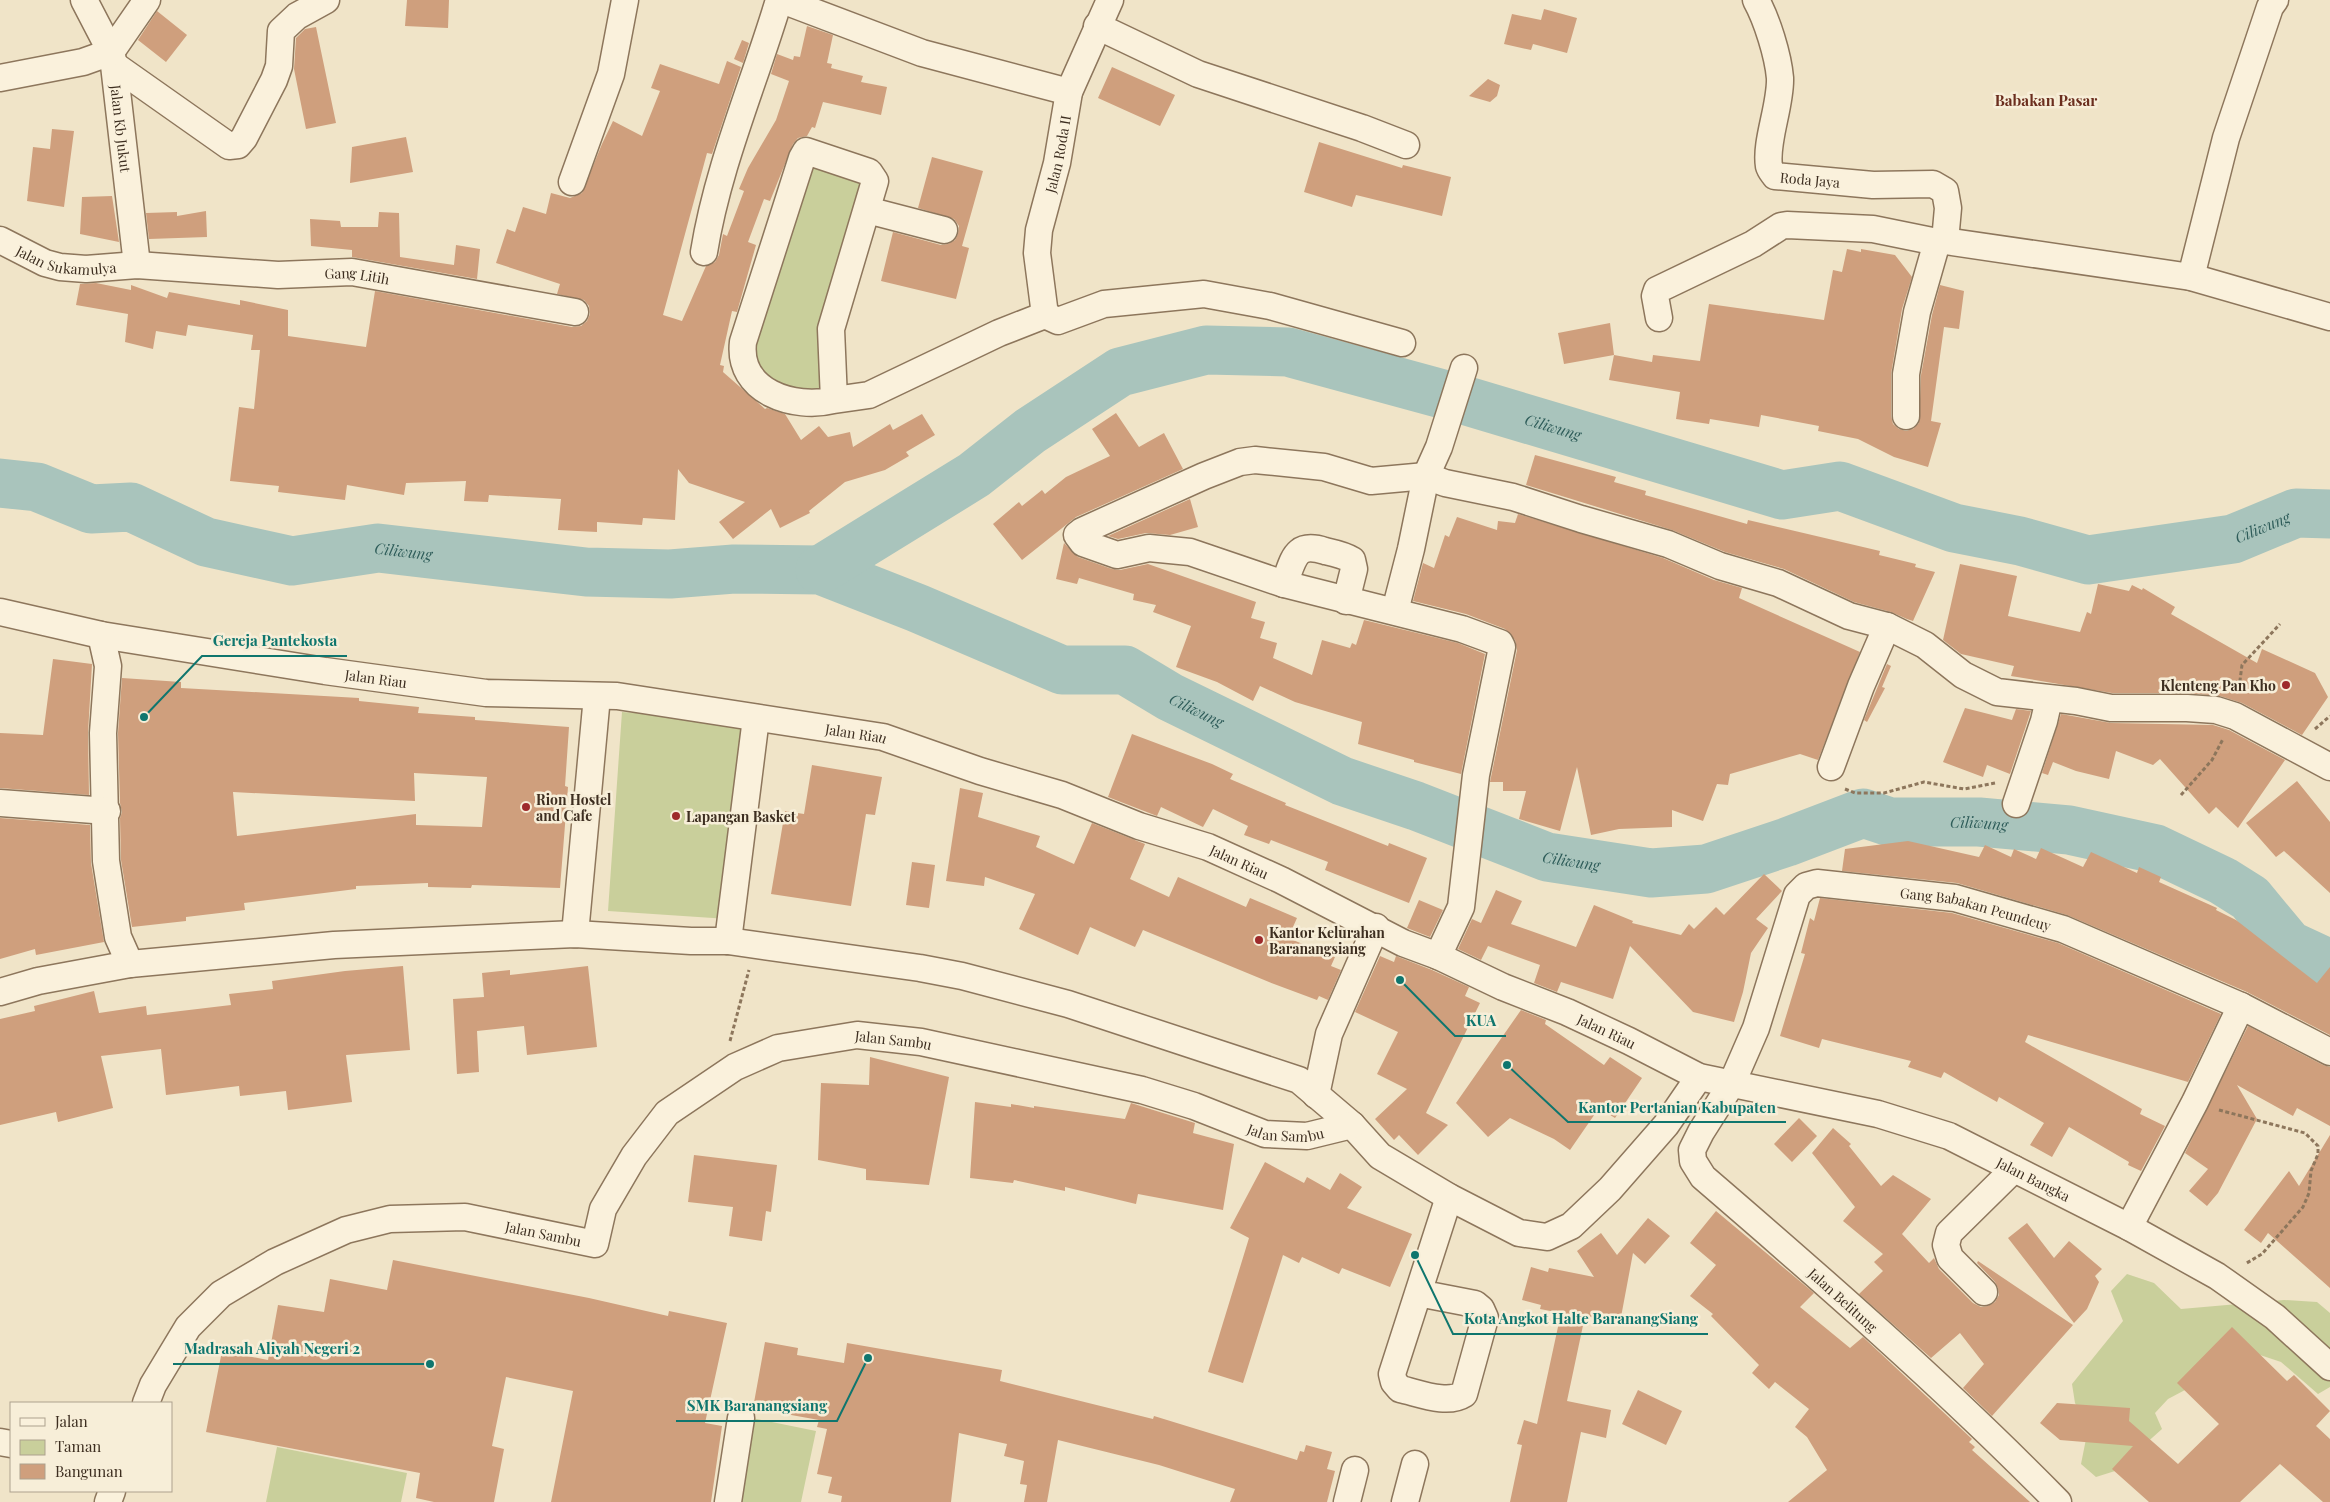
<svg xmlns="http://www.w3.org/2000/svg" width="2330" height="1502" viewBox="0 0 2330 1502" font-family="'Playfair Display',serif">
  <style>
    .green { fill: #c9cf9b }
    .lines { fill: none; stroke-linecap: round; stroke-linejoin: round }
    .river { stroke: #a9c4bc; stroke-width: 49 }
    .building { fill: #cf9f7d; fill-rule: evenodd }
    .minor-casing { stroke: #8d765c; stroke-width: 29 }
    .path { stroke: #8d765c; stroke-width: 3; stroke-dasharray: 4 2.5; stroke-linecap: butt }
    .minor { stroke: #faf1dc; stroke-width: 26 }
    .poi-dot { fill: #9e2a2b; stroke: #f7eed8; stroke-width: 2 }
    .labels { text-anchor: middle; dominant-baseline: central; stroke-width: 5; stroke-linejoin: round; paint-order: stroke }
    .street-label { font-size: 14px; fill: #3d2e20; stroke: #f7eed8 }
    .poi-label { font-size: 14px; font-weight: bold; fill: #3d2e20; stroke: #f7eed8; text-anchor: start }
    .neighbourhood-label { font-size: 15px; font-weight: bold; fill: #6b2e1e; stroke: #f7eed8 }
    .water-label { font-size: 15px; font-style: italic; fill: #2f5d5a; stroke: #f7eed8 }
    .leader { fill: none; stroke: #0f766e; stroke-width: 2 }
    .callout-dot { fill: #0f766e; stroke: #f7eed8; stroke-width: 2 }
    .callout-label { font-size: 15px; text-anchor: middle; font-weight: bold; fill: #0f766e; stroke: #f7eed8; stroke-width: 5; stroke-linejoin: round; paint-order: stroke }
  </style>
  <rect width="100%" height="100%" fill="#f0e4c8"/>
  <!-- green -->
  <path class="green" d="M802 159 869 172 831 329 834 400 782 398 743 342Z
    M622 712 743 721 728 919 608 911Z
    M2127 1274 2154 1283 2181 1309 2284 1300 2317 1302 2330 1313V1387L2318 1394 2281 1362 2242 1349 2202 1381 2168 1399 2155 1413 2162 1429 2115 1471 2096 1477 2081 1464 2088 1429 2075 1403 2072 1384 2123 1321 2111 1291Z
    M752 1418 816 1431 801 1502H734Z
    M277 1447 407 1473 401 1502H266Z"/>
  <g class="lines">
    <!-- river -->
    <g class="river">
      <path id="s1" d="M0 483 37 487 91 509 131 507 206 542 292 561 378 548 586 572 670 574 734 569 820 570 917 608 1062 670H1125L1170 697 1342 781 1416 806 1547 857 1651 873 1706 869 1787 842 1863 813 1890 822H1979L2069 830 2156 849 2223 881 2250 898 2289 945 2330 964"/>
      <path id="s2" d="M820 570 974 475 1030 431 1120 372 1206 350 1288 352 1457 398 1782 495 1840 486 1954 528 2020 541 2088 560 2233 539 2296 513 2330 514"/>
    </g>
  </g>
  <!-- building -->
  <path class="building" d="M407 0H449L448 28 405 26Z
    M1544 9 1577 18 1567 53 1533 44 1531 50 1504 44 1512 14 1541 20Z
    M157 11 187 35 166 62 138 40Z
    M807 26 833 35 827 63 832 64 831 68 863 76 861 82 887 87 881 115 823 102 815 128 812 127 807 136 798 138 793 144 770 201 764 199 748 242 756 245 737 312 732 311 720 365 724 366 723 372 765 409 767 408 785 414 801 440 819 426 828 437 850 432 853 447 890 424 893 430 922 414 935 435 906 452 909 456 885 470 845 482 809 511 810 513 780 528 771 509 733 539 719 522 745 502 689 483 678 469 675 520 643 518 642 525 597 522V532L558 530 561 499 489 495 488 502 464 501 466 481 406 483 404 495 347 485 345 500 278 492 279 486 230 481 239 407 254 409 260 350H251L253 335 188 325 186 336 156 331 153 349 125 342 128 314 76 305 80 284 96 283 131 290V285L167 298 169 292 240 305V300L288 310V336L366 347 375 291 572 327 581 326 587 321 590 314 589 306 584 300 557 294 560 284 496 263 507 229 515 232 523 207 546 214 551 193 570 198 582 193 602 144 613 121 642 136 660 91 651 88 660 64 719 84 727 61 741 67 712 154 707 153 663 315 682 321 706 266 715 262 719 255 723 234 727 236 744 191 739 189 748 168 776 120 789 81 771 74 777 54 793 60 794 56 800 57Z
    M316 27 336 123 306 129 294 69 296 38 305 29Z
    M742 40 749 43 743 63 734 59Z
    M1112 67 1175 95 1160 126 1098 98Z
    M1488 79 1500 85 1497 96 1490 102 1469 96Z
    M52 129 74 131 64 207 27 201 33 147 50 149Z
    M406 137 413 172 350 183 352 147Z
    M1319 142 1402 168 1403 165 1451 177 1442 216 1356 195 1352 207 1304 192Z
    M932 157 983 171 962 246 969 248 956 299 881 281 893 232 941 245 948 244 955 240 958 234 959 226 954 219 918 208Z
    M112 196 119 242 80 234 82 197Z
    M206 211 207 237 149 239 146 213 177 212V216Z
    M379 212 399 213 400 257 454 265 456 245 480 249 477 279 352 257V250L311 246 310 219 340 221 341 227H378Z
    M1847 249 1861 252V249L1895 255 1912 277 1902 309 1891 374V416L1893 424 1899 429 1906 431 1913 429 1919 423 1921 375 1932 315 1940 285 1964 291 1959 329 1944 327 1931 421 1941 423 1928 467 1894 457 1858 439 1818 431 1819 426 1761 415 1759 427 1710 419 1709 424 1676 419 1680 392 1609 380 1614 355 1652 362 1653 355 1700 361 1709 304 1824 320 1833 270 1842 272Z
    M1610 323 1614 355 1564 364 1558 333Z
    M1116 413 1139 447 1164 433 1183 469 1076 517 1022 560 993 524 1019 502 1022 506 1042 490 1045 494 1066 477 1110 456 1092 429Z
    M1535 455 1616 477 1614 482 1646 491 1645 495 1747 524 1748 520 1880 551 1879 555 1916 564 1915 567 1935 572 1913 621 1907 619 1891 612 1854 602 1784 569 1725 552 1672 530 1526 485Z
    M1190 499 1198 527 1170 535 1146 533 1118 539 1108 536Z
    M1518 514 1663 558 1714 580 1742 588 1739 598 1860 652 1818 760 1800 754 1730 774 1728 785 1717 784 1703 821 1672 810V827L1619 829 1591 835 1577 767 1560 831 1519 819 1526 791H1503V782H1490L1517 650 1515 640 1505 629 1466 614 1413 601 1423 563 1434 568 1445 535 1449 537 1457 517 1497 530 1498 521 1515 523Z
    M1064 543 1078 557 1112 569 1120 570 1148 564 1256 602 1251 618 1265 622 1260 638 1277 643 1273 658 1312 675 1322 640 1350 648 1352 643 1356 645 1364 620 1458 643 1485 654 1461 774 1414 762V760L1358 744 1362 722 1295 702 1260 686 1253 701 1217 682 1176 667 1191 626 1153 612 1156 605 1133 600 1134 594 1079 578 1077 584 1056 579Z
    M1960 564 2017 576 2008 616 2080 632 2087 612 2091 614 2098 584 2129 591 2132 585 2142 590 2143 588 2175 607 2171 614 2257 663 2262 649 2315 673 2328 697 2302 735 2242 703 2220 696 2187 693H2112L2011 676 2014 666 1961 654 1943 640Z
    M53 659 92 664 88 733 89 795 0 788V733L43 735Z
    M1887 664 1891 666 1882 687 1885 688 1867 722 1864 720Z
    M122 678 181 682V688L359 698V701L419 707 418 713 475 717V720L569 727 565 786 568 787 560 888 472 885 471 888 428 887V883L356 886V889L244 903 245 910 186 917V921L132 927 121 860 120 818 122 812 120 803 118 733ZM414 773 487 777 482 827 416 825V814L237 836 233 792 415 801Z
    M1965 708 2012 720 2016 709 2031 711 2010 774 1987 765 1983 777 1943 762Z
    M2061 714 2111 723 2213 725 2229 730 2285 760 2238 828 2216 807 2209 814 2160 759 2153 765 2116 751 2109 779 2076 771 2053 762 2048 775 2042 773Z
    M1132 734 1212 764 1233 774 1230 779 1286 803 1285 805 1388 846 1389 843 1427 858 1409 903 1325 870 1328 862 1271 840 1269 844 1244 835 1248 826 1213 809 1203 827 1161 807 1157 816 1108 797Z
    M812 765 882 777 875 815 866 814 851 906 771 894 785 811 804 814Z
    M2297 781 2330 822V893L2284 851 2276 857 2246 823Z
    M960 788 983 793 978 817 1040 836 1036 847 1074 864 1092 823 1145 844 1130 879 1169 897 1178 877 1246 907 1250 898 1297 918 1288 938 1335 957 1331 966 1341 970 1328 1000 1319 996 1317 1000 1269 982 1143 930 1135 947 1090 927 1078 955 1019 929 1035 894 985 877 984 886 946 881Z
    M0 818 90 825 91 863 104 942 36 955 35 949 0 959Z
    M1908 841 1979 857 1985 845 2011 857 2014 849 2036 859 2041 848 2083 867 2091 852 2137 873 2139 867 2161 877 2159 882 2217 908 2216 910 2236 920 2317 983 2330 967V1035L2247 992 2067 915 1957 883 1842 871 1845 849Z
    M912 862 935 865 929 908 906 905Z
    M1764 874 1782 891 1756 919 1768 928 1751 953 1743 992 1734 1022 1693 1012 1630 946 1613 999 1561 982 1557 992 1534 983 1540 965 1488 946 1481 960 1458 949 1472 919 1481 923 1496 890 1522 901 1511 924 1576 947 1594 905 1633 921 1632 923 1681 935 1689 924 1694 929 1716 907 1724 915Z
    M1820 898 1952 913 2058 943 2221 1014 2188 1082 2028 1035 2025 1042 2142 1109 2140 1114 2165 1126 2141 1171 2128 1165 2129 1162 2069 1127 2052 1157 2030 1145 2044 1123 1999 1097 1997 1102 1944 1072 1941 1078 1908 1067 1911 1061 1822 1039 1819 1048 1780 1036 1805 954 1801 953 1810 918 1814 921Z
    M1419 900 1443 910 1430 937 1407 928Z
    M1380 956 1394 962 1396 956 1432 970 1469 987 1465 996 1480 1003 1426 1113 1448 1125 1418 1155 1399 1135 1394 1140 1375 1119 1407 1089 1377 1074 1398 1032 1355 1012Z
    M403 966 410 1050 346 1055 352 1102 288 1110 286 1091 240 1096 239 1086 166 1095 161 1049 101 1056 113 1108 58 1122 56 1112 0 1125V1019L35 1011 34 1006 94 991 99 1013 146 1006 147 1015 231 1005 229 994 273 989 272 981 345 971Z
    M588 966 597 1047 527 1055 524 1026 477 1031 479 1072 457 1074 453 999 484 997 482 973 510 970V975Z
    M1521 1010 1546 1020 1545 1024 1604 1065 1610 1057 1642 1078 1615 1118 1599 1108 1570 1150 1554 1139 1510 1118 1488 1137 1456 1103Z
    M2248 1026 2323 1065 2330 1067V1126L2297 1108 2293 1116 2237 1085 2257 1119 2218 1193 2207 1206 2189 1191 2208 1169 2185 1153Z
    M870 1057 949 1077 929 1185 866 1180V1169L818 1160 821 1083 869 1085Z
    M975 1102 1011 1107V1104L1034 1108V1106L1125 1119 1131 1103 1195 1123 1193 1133 1234 1144 1223 1210 1138 1194 1136 1204 1065 1187V1191L1014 1180 1013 1183 970 1178Z
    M1799 1118 1817 1136 1792 1162 1774 1144Z
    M1833 1128 1851 1144 1849 1146 1881 1186 1893 1175 1931 1199 1902 1234 1929 1263 1934 1258 1939 1269 1973 1303 1981 1307 1988 1306 1995 1302 1999 1295 1998 1288 1995 1282 1977 1263 1978 1261 2073 1325 1992 1416 1963 1388 1984 1364 1960 1333 1931 1358 1859 1294 1883 1271 1874 1262 1883 1254 1843 1221 1855 1207 1812 1153Z
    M2330 1135V1288L2268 1233 2261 1243 2244 1230 2289 1171 2299 1186Z
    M694 1155 777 1165 771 1212 766 1211 762 1241 729 1236 733 1207 688 1202Z
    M1265 1162 1304 1183 1307 1177 1330 1190 1340 1173 1362 1187 1347 1208 1412 1234 1390 1287 1342 1268 1339 1274 1302 1257 1299 1263 1283 1255 1243 1383 1208 1372 1249 1238 1230 1228Z
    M1716 1211 1814 1293 1800 1307 1850 1348 1863 1337 1972 1439 1969 1442 1975 1447 1972 1450 2030 1502H1788L1827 1470 1807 1437 1795 1427 1809 1409 1775 1382 1769 1389 1752 1373 1759 1365 1711 1316 1713 1314 1690 1296 1716 1265 1690 1243Z
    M1648 1218 1670 1236 1645 1264 1633 1253 1621 1317 1596 1312V1318L1585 1316 1567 1401 1611 1410 1606 1438 1581 1432 1567 1502H1510L1522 1445 1517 1444 1524 1420 1537 1424 1561 1313 1540 1309 1541 1305 1522 1300 1531 1267 1548 1272 1549 1268 1594 1277 1577 1251 1601 1233 1617 1255Z
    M2027 1223 2054 1258 2069 1241 2102 1269 2095 1276 2099 1282 2087 1309 2074 1323 2008 1238Z
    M393 1260 589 1298 668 1316 669 1311 727 1323 705 1423 722 1426 711 1502H551L573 1391 506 1377 492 1446 504 1449 494 1502H434L416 1498 420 1473 206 1432 222 1351 268 1360 278 1305 324 1312 330 1279 387 1290Z
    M2232 1327 2287 1381 2294 1375 2330 1411 2316 1426 2330 1439V1502H2323L2280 1464 2240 1502H2149L2112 1469 2133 1446 2060 1440 2040 1423 2057 1403 2130 1408 2129 1421 2178 1464 2219 1424 2177 1383Z
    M765 1342 798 1348 797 1355 844 1363 847 1343 1002 1370 1000 1381 1153 1419 1154 1416 1297 1460 1300 1451 1304 1452 1306 1445 1332 1452 1327 1469 1335 1471 1327 1502H1230L1235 1489 1159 1465 1058 1440 1047 1502H1024L1027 1485 1020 1484 1024 1461 1004 1456 1007 1444 959 1433 951 1502H841L842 1496 828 1493 832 1477 817 1474 827 1429 817 1427 819 1420 753 1408Z
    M1638 1390 1682 1411 1666 1445 1622 1424Z"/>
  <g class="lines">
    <!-- minor casing -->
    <g class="minor-casing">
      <g id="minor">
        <path id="s3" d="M84 0 111 52 114 65 137 265"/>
        <path d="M782 0 922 53 1069 92"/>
        <path id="s4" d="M1756 0C1767 20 1778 55 1780 78 1781 105 1765 142 1769 166 1770 170 1773 173 1775 176L1873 185 1933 184 1945 191 1948 208 1945 241"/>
        <path d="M1097 26 1198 74 1362 128 1406 145"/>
        <path d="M114 65 229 146 238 145 244 138 274 80 279 66 281 31 297 16 326 0"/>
        <path d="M0 78 83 62 111 52 147 0"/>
        <path d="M572 182 611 74 625 0"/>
        <path d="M867 210 944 230"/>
        <path id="s5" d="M0 240 45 263 60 267 86 269 137 265 278 275 352 272 575 312"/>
        <path d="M704 252C718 165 754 84 779 0"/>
        <path d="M2191 277 2226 138 2270 7 2275 0"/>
        <path id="s6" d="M1045 315 1037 253 1039 230 1057 163 1069 92 1110 0"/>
        <path d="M1659 318 1655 296 1657 290 1753 244 1781 226 1787 225 1873 229 1937 242 1945 241 2191 277 2330 317"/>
        <path d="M834 400C794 410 737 392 743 342L802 158 806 151 869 172 875 181 831 329 834 400 869 395 999 333 1045 315 1058 321 1104 304 1204 294 1270 306 1402 343"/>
        <path d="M1906 416V374L1917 312 1937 242"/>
        <path d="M1284 584C1294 560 1294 541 1325 551 1334 553 1344 555 1352 560L1354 569 1346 601"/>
        <path d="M1395 611 1411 549 1426 476 1439 447 1464 368"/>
        <path id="s7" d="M0 612 101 635 325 671 486 693 617 696 883 737 980 771 1062 795 1139 826 1208 847 1281 880 1403 943 1438 956 1503 987 1567 1012 1629 1041 1699 1077 1878 1114 1949 1136 2129 1227 2217 1276 2275 1317 2330 1367"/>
        <path d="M101 635 108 666 103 733 106 861 118 937 130 964"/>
        <path d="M1831 767 1861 686 1887 626"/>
        <path d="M0 803 107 811"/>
        <path d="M2016 804 2044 721 2049 699"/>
        <path d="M575 934 597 696"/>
        <path d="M728 941 756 718"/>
        <path d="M1438 956 1461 907 1476 775 1502 647 1500 643 1462 629 1284 584 1190 552 1149 548 1117 555 1083 543 1077 535 1082 531 1204 476 1240 462 1255 460 1324 467 1371 481 1426 476 1445 483 1513 497 1581 519 1668 544 1720 566 1778 583 1849 616 1887 626 1925 645 1963 675 1997 692 2076 701 2111 708H2187L2216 710 2235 716 2330 767"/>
        <path d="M0 992 38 981 130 964 334 945 575 934 691 941H728L920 968 962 976 1068 1004 1299 1080 1352 1125 1380 1156 1449 1197 1519 1233 1547 1237 1571 1226 1610 1189 1666 1125 1699 1077"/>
        <path d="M1316 1095 1329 1034 1376 927"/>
        <path d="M2129 1227 2195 1102 2241 1006"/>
        <path d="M1984 1292 1950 1258 1946 1245 1949 1233 2014 1169"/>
        <path d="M1418 1293 1475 1304 1481 1309 1485 1318 1464 1394C1447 1405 1419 1393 1400 1389L1394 1382 1392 1374 1449 1197"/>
        <path id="s8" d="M146 1403 153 1385 188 1327 221 1294 275 1262 346 1230 390 1219 465 1217 595 1244 603 1209 634 1156 667 1113 735 1067 778 1048 857 1035 921 1042 1142 1090 1194 1106 1265 1134 1307 1136 1352 1125"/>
        <path d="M0 1442 11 1444"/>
        <path d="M108 1502 112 1491"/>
        <path d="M728 1502 741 1418"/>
        <path d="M1347 1502 1355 1470"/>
        <path d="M1405 1502 1415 1464"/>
        <path id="s9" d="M2058 1502C1946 1388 1824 1281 1703 1177L1693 1161 1692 1150 1701 1132 1732 1083 1756 1028 1797 895 1806 886 1817 883 1955 898 2063 929 2241 1006 2330 1052"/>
      </g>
    </g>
    <!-- path -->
    <path class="path" d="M2239 688 2242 665 2280 624
      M2315 729 2330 716
      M1845 789 1855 793H1884L1924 782 1964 789 1995 783
      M2181 795 2212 760 2223 739
      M730 1041 749 970
      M2219 1110 2305 1133 2318 1146V1154L2311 1171 2309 1193 2303 1207 2262 1254 2245 1264"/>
    <!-- minor -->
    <use href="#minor" class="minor"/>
  </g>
  <!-- markers -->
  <g class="poi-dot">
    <circle cx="2286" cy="685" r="5"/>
    <circle cx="526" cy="807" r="5"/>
    <circle cx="676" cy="816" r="5"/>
    <circle cx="1259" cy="940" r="5"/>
  </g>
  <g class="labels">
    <!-- street labels -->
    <g class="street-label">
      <text stroke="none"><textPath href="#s3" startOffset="136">Jalan Kb Jukut</textPath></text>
      <text stroke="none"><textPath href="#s6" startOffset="164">Jalan Roda II</textPath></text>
      <text stroke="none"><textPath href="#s4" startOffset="218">Roda Jaya</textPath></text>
      <text stroke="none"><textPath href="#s5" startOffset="71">Jalan Sukamulya</textPath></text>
      <text stroke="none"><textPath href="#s5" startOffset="364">Gang Litih</textPath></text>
      <text stroke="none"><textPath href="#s7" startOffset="382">Jalan Riau</textPath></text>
      <text stroke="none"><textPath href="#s7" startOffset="866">Jalan Riau</textPath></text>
      <text stroke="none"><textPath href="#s7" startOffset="1271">Jalan Riau</textPath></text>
      <text stroke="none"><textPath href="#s9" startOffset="974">Gang Babakan Peundeuy</textPath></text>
      <text stroke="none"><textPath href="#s7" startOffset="1676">Jalan Riau</textPath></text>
      <text stroke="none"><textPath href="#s8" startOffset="925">Jalan Sambu</textPath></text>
      <text stroke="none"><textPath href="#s8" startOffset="1330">Jalan Sambu</textPath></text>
      <text stroke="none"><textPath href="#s7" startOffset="2131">Jalan Bangka</textPath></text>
      <text stroke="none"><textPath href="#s8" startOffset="475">Jalan Sambu</textPath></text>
      <text transform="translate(1843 1300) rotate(42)">Jalan Belitung</text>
    </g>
    <!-- poi labels -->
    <g class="poi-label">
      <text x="2276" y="685" text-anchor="end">Klenteng Pan Kho</text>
      <text x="536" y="799">Rion Hostel<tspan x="536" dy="16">and Cafe</tspan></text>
      <text x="686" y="816">Lapangan Basket</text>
      <text x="1269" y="932">Kantor Kelurahan<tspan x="1269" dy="16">Baranangsiang</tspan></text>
    </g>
    <!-- neighbourhood labels -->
    <g class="neighbourhood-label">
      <text x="2046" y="100">Babakan Pasar</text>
    </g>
    <!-- water labels -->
    <g class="water-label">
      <text stroke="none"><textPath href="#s2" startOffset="806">Ciliwung</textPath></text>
      <text stroke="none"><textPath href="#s2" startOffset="1541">Ciliwung</textPath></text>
      <text stroke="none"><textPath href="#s1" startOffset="419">Ciliwung</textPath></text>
      <text stroke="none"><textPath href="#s1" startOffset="1244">Ciliwung</textPath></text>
      <text stroke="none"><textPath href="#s1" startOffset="2069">Ciliwung</textPath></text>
      <text stroke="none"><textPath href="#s1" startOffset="1649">Ciliwung</textPath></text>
    </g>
  </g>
  <!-- callouts -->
  <path class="leader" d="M144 717L202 656H347M1400 980L1455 1036H1506M1507 1065L1568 1122H1786M1415 1255L1453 1334H1708M430 1364L370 1364H173M868 1358L837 1421H676"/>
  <g class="callout-dot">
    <circle cx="144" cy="717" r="5"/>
    <circle cx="1400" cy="980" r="5"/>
    <circle cx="1507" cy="1065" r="5"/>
    <circle cx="1415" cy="1255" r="5"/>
    <circle cx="430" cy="1364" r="5"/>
    <circle cx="868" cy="1358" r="5"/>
  </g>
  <g class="callout-label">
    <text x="275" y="646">Gereja Pantekosta</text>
    <text x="1481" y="1026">KUA</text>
    <text x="1677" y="1113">Kantor Pertanian Kabupaten</text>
    <text x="1581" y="1324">Kota Angkot Halte BaranangSiang</text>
    <text x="272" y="1354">Madrasah Aliyah Negeri 2</text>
    <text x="757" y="1411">SMK Baranangsiang</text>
  </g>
  <!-- legend -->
  <rect x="10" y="1402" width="162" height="90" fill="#f7eed8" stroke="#ada18e"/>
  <rect x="20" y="1418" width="25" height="8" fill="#faf1dc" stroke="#ada18e"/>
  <text x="55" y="1427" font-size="15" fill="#3d2e20">Jalan</text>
  <rect x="20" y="1440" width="25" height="15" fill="#c9cf9b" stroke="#ada18e"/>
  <text x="55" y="1452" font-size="15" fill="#3d2e20">Taman</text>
  <rect x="20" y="1464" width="25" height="15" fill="#cf9f7d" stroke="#ada18e"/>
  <text x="55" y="1477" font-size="15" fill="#3d2e20">Bangunan</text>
</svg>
